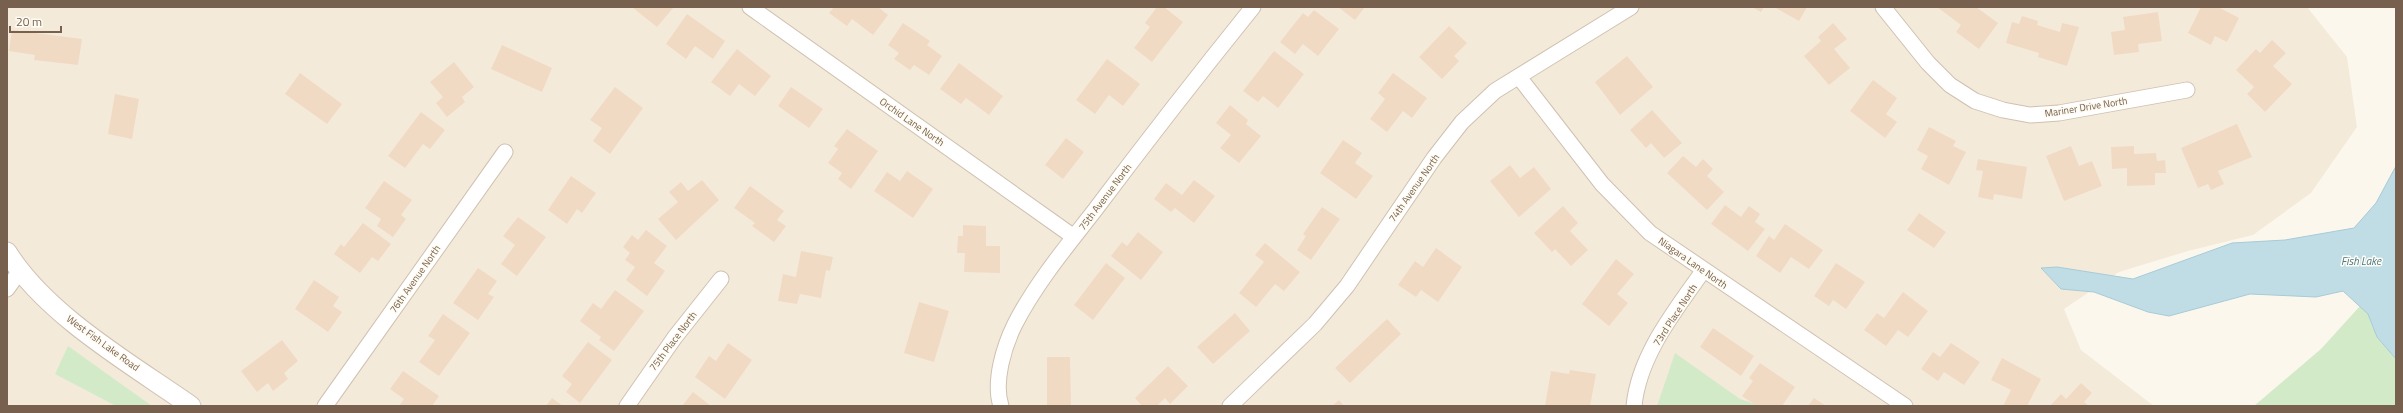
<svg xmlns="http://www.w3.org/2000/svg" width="2403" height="413" viewBox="0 0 2403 413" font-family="'Titillium Web',sans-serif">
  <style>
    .residential { fill: #f4eada }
    .green { fill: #d3eac9 }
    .water { fill: #c0dde6; stroke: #a6cbd8 }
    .building { fill: #f1dac4 }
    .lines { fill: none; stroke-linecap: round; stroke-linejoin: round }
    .minor-casing { stroke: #cfc1b0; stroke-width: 17 }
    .tertiary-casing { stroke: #cfc1b0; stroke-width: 21 }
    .minor { stroke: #fff; stroke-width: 15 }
    .tertiary { stroke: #fff; stroke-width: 19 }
    .labels { text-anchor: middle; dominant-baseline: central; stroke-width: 3; stroke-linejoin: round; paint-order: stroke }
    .street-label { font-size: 10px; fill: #77614e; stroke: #fefbf2 }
    .water-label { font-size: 11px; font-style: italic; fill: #48788a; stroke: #fefbf2 }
  </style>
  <rect width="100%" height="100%" fill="#fcf7ec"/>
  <!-- residential -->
  <path class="residential" d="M7 7H2307L2347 57 2357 127 2311 193 2253 235 2188 251 2119 272 2064 309 2081 350 2154 406H7Z"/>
  <!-- green -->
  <path class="green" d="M2360 306 2368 314 2377 337 2396 359V406H2254L2321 349Z
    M68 346 152 406H116L55 374Z
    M1675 353 1740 399 1761 406H1657Z"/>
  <!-- water -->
  <path class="water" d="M2396 166V359L2377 337 2368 314 2343 291 2316 297 2250 294 2169 316 2148 312 2094 292 2061 289 2041 268 2057 267 2133 279 2232 243 2285 240 2354 228 2376 203Z"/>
  <!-- building -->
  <path class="building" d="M632 7H672L673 8 657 27Z
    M834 7H878L888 15 873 35 852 19 847 26 829 13Z
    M1157 7H1164L1183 22 1152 62 1134 48 1150 27 1145 23Z
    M1338 7H1365L1355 20Z
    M1752 7H1764L1761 12Z
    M1774 7H1807L1799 21Z
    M1937 7H1976L1998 23 1979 49 1956 32 1961 25Z
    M2201 7H2218L2239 18 2227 42 2215 36 2211 45 2188 33Z
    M1314 10 1339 29 1318 56 1303 44 1295 54 1280 42 1303 13 1308 17Z
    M2158 12 2162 41 2138 44 2139 52 2114 55 2111 32 2125 30 2123 17Z
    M687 14 725 41 713 59 695 46 686 59 666 44Z
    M2022 16 2038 21 2037 25 2060 32 2062 23 2079 27 2067 66 2038 57 2039 53 2006 43 2012 22 2019 24Z
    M903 23 930 41 927 45 942 56 929 75 914 65 910 70 894 59 899 53 888 45Z
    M1833 23 1847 39 1834 49 1850 68 1829 85 1804 56 1821 41 1818 37Z
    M1449 26 1467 43 1454 56 1459 61 1442 79 1419 57Z
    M12 30 82 39 78 65 34 60 35 55 9 51Z
    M2272 40 2286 53 2273 66 2292 84 2265 112 2247 94 2254 87 2236 70 2256 49 2260 53Z
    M502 45 552 68 542 92 491 69Z
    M737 49 771 76 755 96 739 84 730 96 711 82Z
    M1274 51 1304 74 1278 108 1263 96 1258 102 1243 91Z
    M1627 56 1653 87 1620 115 1595 82Z
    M1107 59 1140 84 1123 106 1109 95 1095 114 1076 100Z
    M454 62 474 87 462 97 465 102 447 117 436 103 443 97 430 82Z
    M959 63 1003 96 989 115 966 98 961 104 940 89Z
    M300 73 342 104 327 124 285 94Z
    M1393 73 1427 98 1412 118 1403 111 1387 132 1370 119 1385 99 1378 93Z
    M1873 80 1897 98 1886 114 1897 122 1885 138 1850 111Z
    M615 87 643 108 610 154 593 141 602 128 590 120Z
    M791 87 823 109 809 128 778 106Z
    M115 94 139 99 132 139 108 134Z
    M1230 105 1248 120 1246 124 1261 136 1239 163 1220 148 1231 135 1216 123Z
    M1652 110 1682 143 1664 158 1651 143 1646 148 1630 130Z
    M421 112 445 130 430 149 423 144 405 168 388 156Z
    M2237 124 2252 157 2218 171 2224 184 2211 190 2208 184 2198 188 2181 148Z
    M1929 127 1956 141 1953 146 1966 152 1949 185 1921 169 1928 156 1917 150Z
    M847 129 878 151 851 189 838 179 842 173 828 163 838 149 834 146Z
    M1066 138 1084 152 1063 179 1045 165Z
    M1343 140 1362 153 1355 163 1373 176 1356 199 1320 173Z
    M2071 146 2079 166 2092 161 2102 186 2064 201 2046 156Z
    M2134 146V154L2156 153 2157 161 2165 160 2166 173H2155V185L2127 186V168L2112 169 2111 147Z
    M1683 156 1696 167 1703 159 1713 169 1707 176 1724 192 1707 210 1667 173Z
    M1978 159 2027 167 2022 199 1994 194 1993 200 1978 197 1983 171 1976 170Z
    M1510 165 1520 178 1534 167 1551 189 1519 217 1490 181Z
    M907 171 933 189 913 218 874 191 887 172 900 181Z
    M571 176 596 193 582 213 577 209 567 224 548 210Z
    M702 180 719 200 676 240 658 219 678 202 669 192 681 182 688 191Z
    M1194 180 1215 196 1194 223 1175 208 1171 212 1154 199 1166 183 1182 195Z
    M384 181 412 200 401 215 406 219 393 237 377 226 381 219 365 208Z
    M750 186 784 211 777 220 786 226 774 242 752 226 755 223 734 208Z
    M1725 205 1741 217 1749 206 1760 214 1755 222 1765 229 1748 251 1711 224Z
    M1563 206 1578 223 1570 231 1588 250 1571 266 1555 249 1552 252 1534 233Z
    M1322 207 1340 219 1311 260 1297 250 1306 236 1303 234Z
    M1919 213 1946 232 1934 248 1907 230Z
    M518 217 546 237 517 276 501 264 515 245 503 236Z
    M363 223 391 244 378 261 372 257 360 273 334 254 341 244 344 247Z
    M1785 224 1823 250 1809 269 1791 257 1780 273 1756 256 1769 236 1774 240Z
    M963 225 986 226V246H1000V273L964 272 965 253H957L958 236H963Z
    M646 230 667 246 654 263 665 271 647 296 626 280 635 267 625 260 630 253 623 247 632 235 638 240Z
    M1138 232 1163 252 1141 280 1111 256 1122 242 1127 246Z
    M1265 243 1300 272 1284 291 1275 284 1256 307 1239 293 1264 262 1255 255Z
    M1436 248 1462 267 1438 302 1421 290 1416 297 1398 285 1415 261 1423 267Z
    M801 251 833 257 830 271 826 270 821 298 800 294 797 304 778 301 783 274 796 277Z
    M1616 259 1634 274 1617 294 1628 303 1609 326 1582 304Z
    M1106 263 1125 278 1093 320 1074 305Z
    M1836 263 1865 282 1846 309 1833 300 1829 306 1814 296Z
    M478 268 497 281 488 294 494 297 478 320 453 303Z
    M314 280 339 297 333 306 342 312 328 332 295 309Z
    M615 290 644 311 614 351 599 340 601 337 580 321 593 303 601 309Z
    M1903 292 1928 311 1908 337 1898 330 1886 346 1864 330 1877 313 1884 318Z
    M919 302 949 311 934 362 904 353Z
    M1235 313 1250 331 1213 364 1197 347Z
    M443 314 470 333 439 376 419 362 435 340 428 336Z
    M1387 319 1401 334 1350 383 1335 368Z
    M1713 328 1754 356 1741 376 1700 347Z
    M282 340 298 361 284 373 288 379 273 391 268 383 257 392 241 371Z
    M588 342 612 360 580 403 566 392 572 384 562 376Z
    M728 343 752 360 725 399 695 377 709 356 716 361Z
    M1951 343 1980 362 1964 385 1944 372 1938 381 1921 369 1933 352 1940 357Z
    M1047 357H1070L1071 406H1047Z
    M2002 358 2041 379 2027 406H2003L2011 390 1991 380Z
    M1760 363 1795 387 1782 406H1757L1742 396 1753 381 1749 378Z
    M1168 366 1188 386 1170 404 1165 398 1157 406H1142L1135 398Z
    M1570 370 1596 374 1590 406H1545L1551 371 1569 374Z
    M403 371 439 396 432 406H399L404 399 390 389Z
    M2081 383 2092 393 2084 402 2089 406H2050L2061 394 2066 399Z
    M693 392 711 406H682Z
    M552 398 563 406H546Z
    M1814 398 1826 406H1808Z
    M1339 400 1344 406H1332Z"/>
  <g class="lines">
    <!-- minor casing -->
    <g class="minor-casing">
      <path id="minor" d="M750 7 1074 237
        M1883 7 1928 63 1950 85 1975 101 2003 110 2030 115 2059 113 2187 90
        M1519 77 1602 184 1650 233 1905 406
        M7 289 19 272
        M325 406 505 152
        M627 406 675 337 721 279
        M1001 406C993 382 1004 346 1015 324 1036 283 1067 246 1095 210 1146 142 1199 74 1253 7
        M1230 406 1315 324 1347 286 1434 158 1462 122 1495 91 1631 7
        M1634 406C1639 355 1675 311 1703 271"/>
    </g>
    <!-- tertiary casing -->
    <g class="tertiary-casing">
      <path id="tertiary" d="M7 252C46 315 131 364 191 406"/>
    </g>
    <!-- minor -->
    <use href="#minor" class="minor"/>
    <!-- tertiary -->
    <use href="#tertiary" class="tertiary"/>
  </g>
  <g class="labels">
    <!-- street labels -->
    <g class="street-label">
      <text transform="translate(2086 107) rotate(-9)">Mariner Drive North</text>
      <text transform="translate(912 122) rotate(35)">Orchid Lane North</text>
      <text transform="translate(1414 188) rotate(-55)">74th Avenue North</text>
      <text transform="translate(1105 197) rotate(-53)">75th Avenue North</text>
      <text transform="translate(1693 263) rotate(35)">Niagara Lane North</text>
      <text transform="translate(415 279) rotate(-55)">76th Avenue North</text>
      <text transform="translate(1675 315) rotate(-57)">73rd Place North</text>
      <text transform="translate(673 341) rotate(-53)">75th Place North</text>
      <text transform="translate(103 343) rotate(36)">West Fish Lake Road</text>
    </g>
    <!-- water labels -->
    <g class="water-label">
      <text x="2361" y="261">Fish Lake</text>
    </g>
  </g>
  <!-- border -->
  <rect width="2403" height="413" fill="none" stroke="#77614e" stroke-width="16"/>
  <!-- scale -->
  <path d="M10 26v6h51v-6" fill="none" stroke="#77614e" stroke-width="2"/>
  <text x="16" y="26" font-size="12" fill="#77614e" stroke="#fefbf2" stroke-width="3" paint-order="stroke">20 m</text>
</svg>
